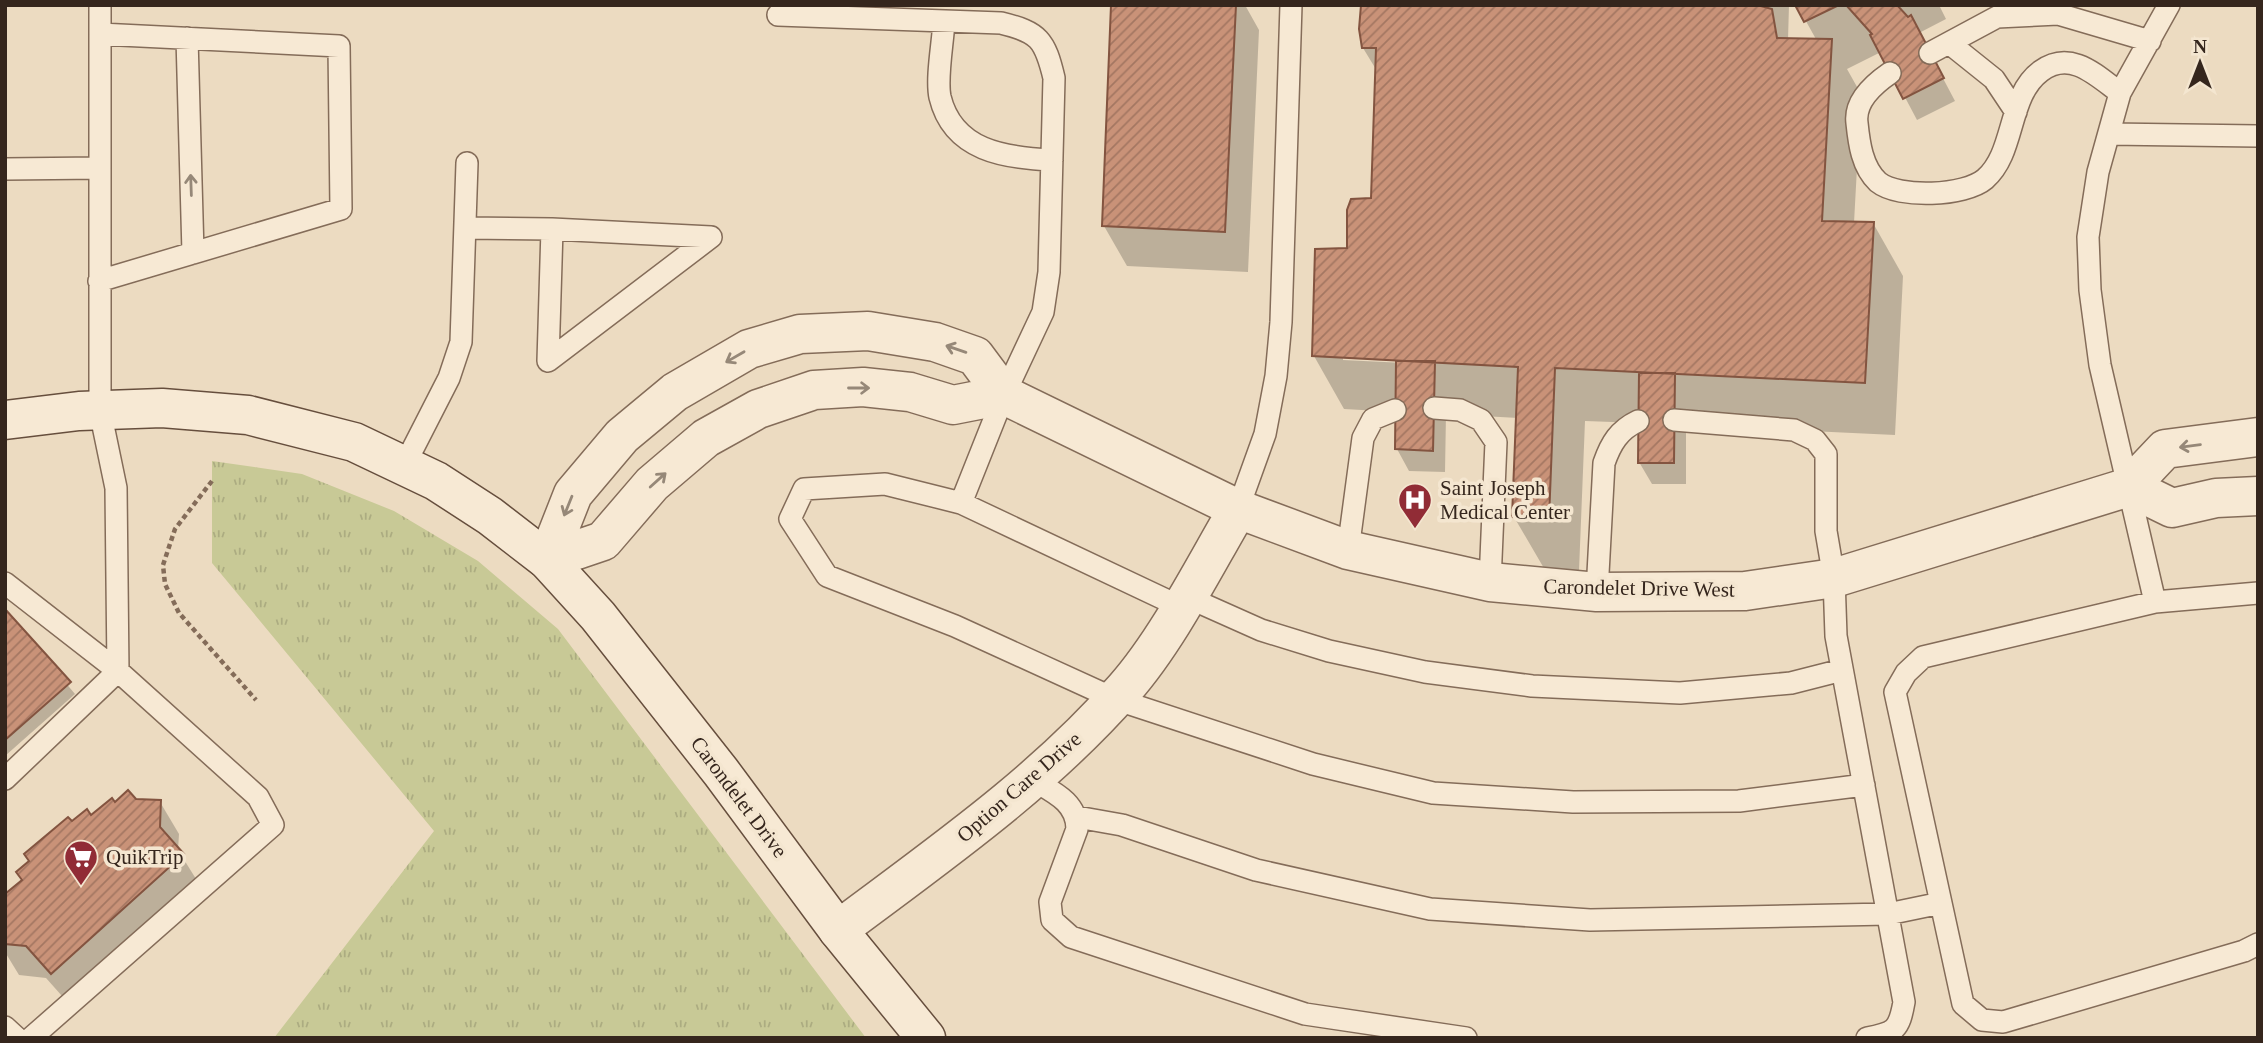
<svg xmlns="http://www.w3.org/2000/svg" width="2263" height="1043" viewBox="0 0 2263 1043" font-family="Georgia,serif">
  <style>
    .grass { fill: url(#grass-tufts) }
    .shadow { fill: #0003; fill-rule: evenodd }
    .building { fill: url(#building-hatch); stroke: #835440; stroke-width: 2 }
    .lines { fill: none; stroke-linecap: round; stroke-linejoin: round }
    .lane-casing { stroke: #846c59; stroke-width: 24 }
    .street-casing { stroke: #846c59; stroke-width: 41 }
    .secondary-casing { stroke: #664e3d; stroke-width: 41 }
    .path { stroke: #846c59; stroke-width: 4.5; stroke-dasharray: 5 3.5; stroke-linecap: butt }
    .lane { stroke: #f7e9d4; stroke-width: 21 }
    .street { stroke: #f7e9d4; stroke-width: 38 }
    .secondary { stroke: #f7e9d4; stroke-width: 38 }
    .oneway { stroke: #968878 }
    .labels { text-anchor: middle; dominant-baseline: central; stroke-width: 7; stroke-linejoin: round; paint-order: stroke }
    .poi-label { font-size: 21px; fill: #35261d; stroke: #f4e6d0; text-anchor: start }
    .street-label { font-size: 21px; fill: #35261d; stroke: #f4e6d0 }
  </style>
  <defs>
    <pattern id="grass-tufts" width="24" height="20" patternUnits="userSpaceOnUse" patternTransform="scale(1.75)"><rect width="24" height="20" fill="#c8c996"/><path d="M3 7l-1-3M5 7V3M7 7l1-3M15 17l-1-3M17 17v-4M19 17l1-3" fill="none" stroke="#acac81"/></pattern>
    <pattern id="building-hatch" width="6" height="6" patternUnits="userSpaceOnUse" patternTransform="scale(1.75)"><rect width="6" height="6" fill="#c99278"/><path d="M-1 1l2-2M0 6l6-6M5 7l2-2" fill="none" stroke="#a47762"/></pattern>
  </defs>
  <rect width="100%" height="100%" fill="#ecdbc1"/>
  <!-- grass -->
  <path class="grass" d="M212 461 302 474 394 511 478 561 558 629 866 1038H274L434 831 212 563Z"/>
  <!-- shadow -->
  <path class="shadow" d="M1113 5H1245L1259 30 1248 272 1127 266 1104 226Z
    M1362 5H1789L1788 40 1817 41 1797 5H1939L1946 19 1919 33 1955 101 1917 120 1881 52 1847 69 1861 94 1854 223H1873L1903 276 1895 435 1686 425V484H1652L1639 462 1640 423 1585 421 1579 571 1545 570 1514 517 1518 418 1446 414 1445 472 1409 471 1397 449V412L1344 409 1314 356 1349 250 1373 200 1377 71 1363 48ZM1343 356 1406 359 1405 363 1343 360Z
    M5 611 75 694 5 756Z
    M135 801 160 802 179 834 178 850 201 887 70 1005 46 978 19 975 5 952V903L72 823 114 804Z"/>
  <!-- building -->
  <path class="building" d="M1111 5H1236L1225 232 1102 226Z
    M1361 5H1757L1772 9 1777 38 1832 39 1822 221 1874 222 1865 383 1555 368 1549 519 1512 517 1518 367 1312 356 1315 249 1347 248V210L1351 199 1371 198 1376 48H1362L1359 29Z
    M1795 5H1839L1804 22Z
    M1846 5H1897L1908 17 1911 15 1944 78 1903 99 1870 35 1872 34Z
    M1396 361H1435L1433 451 1395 449Z
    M1639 373H1675L1674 463H1638Z
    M5 609 71 682 5 740Z
    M128 790 136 799 161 800 160 827 184 854 51 974 26 946 5 944V894L22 880 16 872 29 861 24 854 68 817 72 821 87 809 91 815 112 798 115 802Z"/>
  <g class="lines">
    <!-- lane casing -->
    <g class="lane-casing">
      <path id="lane" d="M778 15 1001 23C1039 32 1045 40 1054 78L1049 272 1043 312 1004 395 961 503 1181 607
        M944 21C943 42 936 78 940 97 953 151 1005 158 1052 160
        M187 38 193 253
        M1949 43 1994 79 2016 112
        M1930 53 1997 17 2058 14 2150 41
        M1890 73C1874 84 1854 101 1857 123 1859 143 1862 167 1878 182 1899 199 1965 196 1985 179 2016 152 2007 96 2041 71 2071 49 2097 76 2120 93
        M2109 134 2258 136
        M5 169 100 168
        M465 228 552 229 711 237 548 361 552 229
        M99 281 341 209 339 46 100 34
        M1434 408 1460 410 1481 420 1496 442 1490 582
        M1674 420 1794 430 1815 440 1826 454V531L1834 578 1836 636 1904 1002C1899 1030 1895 1033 1867 1038
        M404 466 449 378 461 342 467 163
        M961 503 885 484 804 489 790 519 827 576 955 626 1115 699 1313 764 1433 793 1573 802 1739 801 1864 785
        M1238 509 1265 434 1276 376 1281 322 1291 5
        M1348 550 1363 438 1373 419 1395 410
        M5 583 118 671 5 779
        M1597 592 1604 463C1611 443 1619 430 1638 421
        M2258 593 2155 602 1923 657 1906 673 1895 692 1963 1004 1982 1020 2003 1022 2244 951 2258 944
        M1187 597 1261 630 1329 651 1425 672 1532 686 1680 693 1791 683 1842 670
        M2155 602 2100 365 2090 290 2088 237 2098 172 2120 93 2169 5
        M1033 780C1053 792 1077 802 1077 829L1050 902 1052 920 1071 937 1305 1014 1466 1038
        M1077 817 1122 825 1256 870 1430 909 1590 920 1888 914 1941 903
        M5 1027 17 1038
        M31 1038 273 825 258 797 118 671 116 488 100 411V5"/>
    </g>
    <!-- street casing -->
    <g class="street-casing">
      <path id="street" d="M2129 487 2172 508 2216 498 2258 496
        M547 560 573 494 622 436 675 392 749 349 800 334 868 331 935 342 975 356 1004 395 1238 509 1348 550 1490 582 1597 592 1745 591 1834 578 2129 487 2165 449 2258 437
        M547 560 603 541 652 484 706 438 758 409 814 390 863 387 910 392 953 405 1004 395
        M838 930C938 855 1042 783 1125 688 1168 639 1205 565 1238 509"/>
    </g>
    <!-- secondary casing -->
    <g class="secondary-casing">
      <path id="secondary" d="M5 420 79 411 162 408 248 415 354 442 436 481 490 516 547 560 598 616 721 772 838 930 926 1038"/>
    </g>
    <!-- path -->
    <path class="path" d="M212 481 175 529 163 565 165 584 179 613 256 700"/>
    <!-- lane -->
    <use href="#lane" class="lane"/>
    <!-- street -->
    <use href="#street" class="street"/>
    <!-- secondary -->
    <use href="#secondary" class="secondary"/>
  </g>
  <!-- one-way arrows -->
  <defs><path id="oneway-shaft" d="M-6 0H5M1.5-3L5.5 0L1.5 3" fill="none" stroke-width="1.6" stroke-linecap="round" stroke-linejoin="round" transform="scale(1.75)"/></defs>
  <g class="oneway">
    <use href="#oneway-shaft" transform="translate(191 185) rotate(-92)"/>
    <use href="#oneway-shaft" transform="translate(956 349) rotate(-161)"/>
    <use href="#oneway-shaft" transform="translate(735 357) rotate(150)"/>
    <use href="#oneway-shaft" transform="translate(859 388)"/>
    <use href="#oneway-shaft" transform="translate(2190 446) rotate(173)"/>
    <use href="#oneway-shaft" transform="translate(658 480) rotate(-42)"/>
    <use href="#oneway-shaft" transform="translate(568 506) rotate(112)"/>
  </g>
  <!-- icons -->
  <defs>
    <g id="hospital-pin" transform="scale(1.75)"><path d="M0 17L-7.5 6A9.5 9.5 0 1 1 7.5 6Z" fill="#912c36" stroke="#f4e6d0"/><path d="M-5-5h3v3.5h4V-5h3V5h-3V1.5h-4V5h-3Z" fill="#fff"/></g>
    <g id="supermarket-pin" transform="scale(1.75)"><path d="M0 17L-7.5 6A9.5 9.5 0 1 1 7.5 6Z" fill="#912c36" stroke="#f4e6d0"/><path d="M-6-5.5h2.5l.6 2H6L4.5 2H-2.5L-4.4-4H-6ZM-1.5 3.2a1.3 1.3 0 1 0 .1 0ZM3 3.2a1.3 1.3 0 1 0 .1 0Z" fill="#fff"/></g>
  </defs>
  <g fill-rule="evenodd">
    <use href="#hospital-pin" x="1415" y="500"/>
    <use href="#supermarket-pin" x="81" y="857"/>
  </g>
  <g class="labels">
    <!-- poi labels -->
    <g class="poi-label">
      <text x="1440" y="488">Saint Joseph<tspan x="1440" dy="24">Medical Center</tspan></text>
      <text x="106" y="857">QuikTrip</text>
    </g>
    <!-- street labels -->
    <g class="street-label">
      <text transform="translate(1639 588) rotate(1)">Carondelet Drive West</text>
      <text transform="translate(1019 787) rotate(-41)">Option Care Drive</text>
      <text transform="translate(739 797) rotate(53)">Carondelet Drive</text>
    </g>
  </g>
  <!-- border -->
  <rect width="2263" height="1043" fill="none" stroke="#35261d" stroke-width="14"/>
  <!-- north arrow -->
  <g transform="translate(2200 63)" stroke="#f4e6d0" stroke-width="5" paint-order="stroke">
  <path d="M0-5L12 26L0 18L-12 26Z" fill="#35261d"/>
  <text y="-10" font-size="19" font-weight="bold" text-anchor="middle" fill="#35261d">N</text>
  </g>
</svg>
